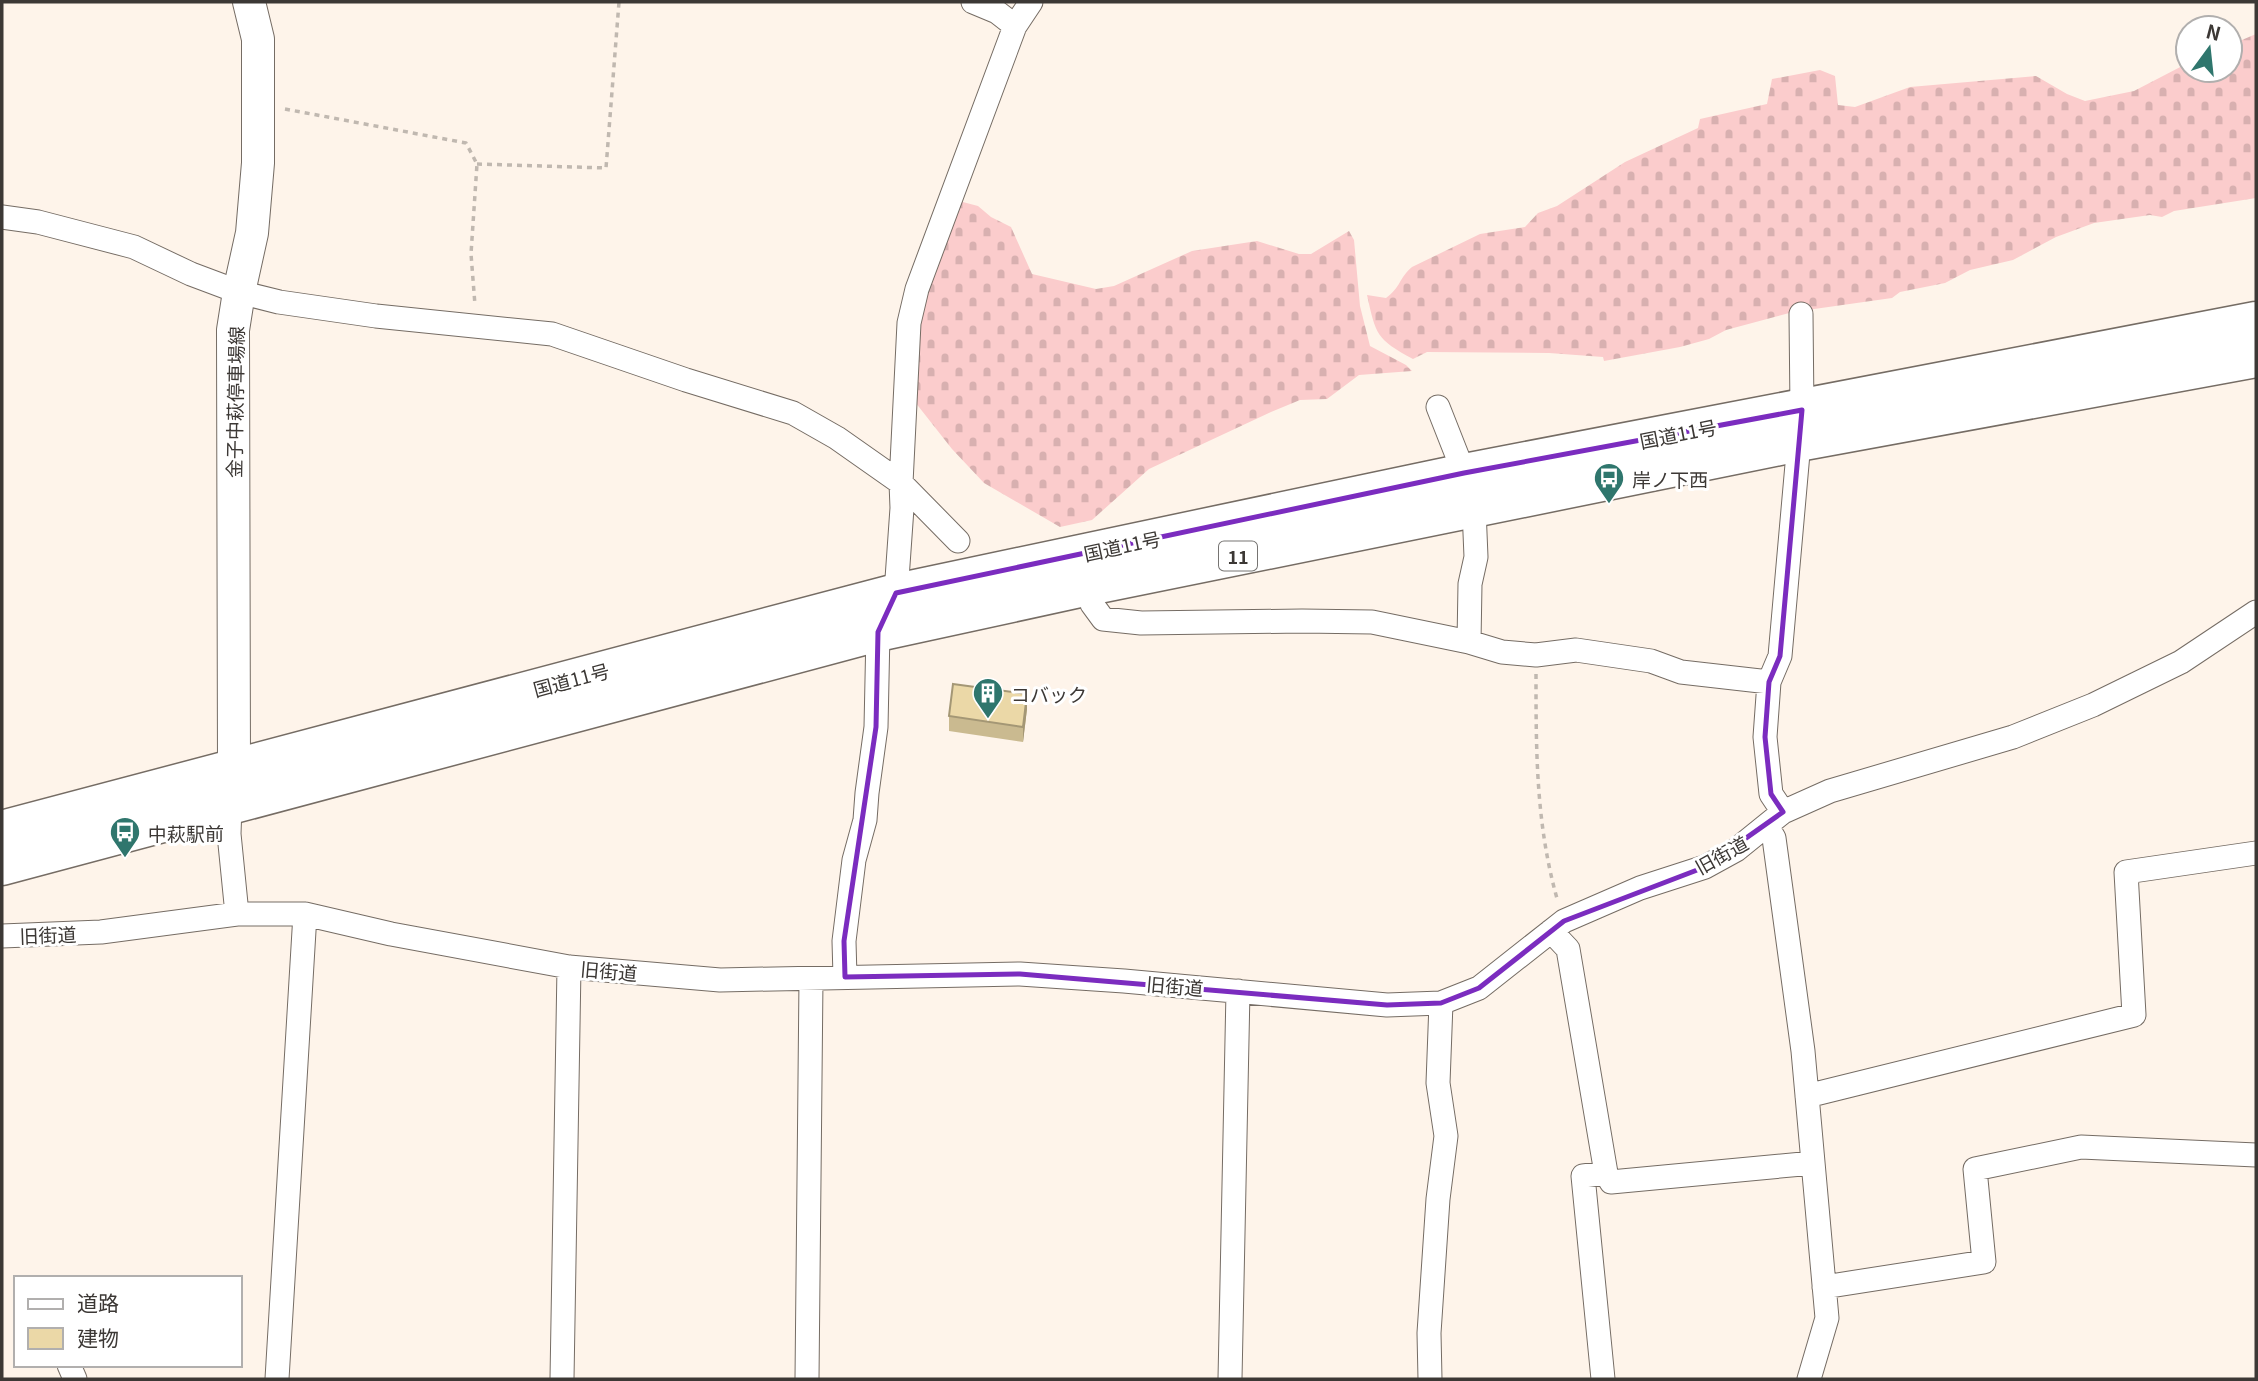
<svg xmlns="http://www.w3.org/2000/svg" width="2258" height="1381" viewBox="0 0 2258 1381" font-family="Georgia,'Noto Sans JP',serif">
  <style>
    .cemetery { fill: url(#cemetery-stones) }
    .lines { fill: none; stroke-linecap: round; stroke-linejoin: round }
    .street-casing { stroke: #756c64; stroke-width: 25 }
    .secondary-casing { stroke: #756c64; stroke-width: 34 }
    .highway-casing { stroke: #756c64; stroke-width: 41 }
    .path { stroke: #c0b8b0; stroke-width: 3.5; stroke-dasharray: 5 5; stroke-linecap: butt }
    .street { stroke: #fff; stroke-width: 23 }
    .secondary { stroke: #fff; stroke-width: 32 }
    .highway { stroke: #fff; stroke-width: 38 }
    .wall { fill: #caba90 }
    .shaded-wall { fill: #a49775 }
    .building { fill: #ebd8a7; stroke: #a49775; stroke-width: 2 }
    .marked { fill: none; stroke: #7b2cbf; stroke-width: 5; stroke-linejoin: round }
    .labels { text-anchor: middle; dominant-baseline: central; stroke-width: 6; stroke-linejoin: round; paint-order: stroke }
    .shield { fill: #fff; stroke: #767472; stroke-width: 2 }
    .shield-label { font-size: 18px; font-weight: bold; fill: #3c3835 }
    .street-label { font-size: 19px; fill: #3c3835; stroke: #fff }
    .poi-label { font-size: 19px; fill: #3c3835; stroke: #fff; text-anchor: start }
  </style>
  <defs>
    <pattern id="cemetery-stones" width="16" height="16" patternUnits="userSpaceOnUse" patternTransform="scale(1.75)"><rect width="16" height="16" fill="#fbcccc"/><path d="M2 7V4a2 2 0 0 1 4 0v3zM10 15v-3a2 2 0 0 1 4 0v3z" fill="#d8b0b0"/></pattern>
  </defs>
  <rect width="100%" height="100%" fill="#fef4ea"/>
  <!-- cemetery -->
  <path class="cemetery" d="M2256 34V198L2174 211 2162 217 2150 215 2094 223 2056 237 2013 260 1970 270 1945 283 1900 292 1892 298 1793 312 1726 330 1709 339 1680 347 1604 361 1603 357 1549 353 1427 352 1413 359C1376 339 1376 335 1367 295L1386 298C1401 287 1399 278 1412 267L1480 234 1525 227 1538 213 1557 206 1625 162 1698 128 1700 119 1767 104 1772 79 1820 70 1835 76 1838 105 1855 107 1910 87 2036 76 2067 94 2085 101 2134 91 2188 63V70H2230V45Z
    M959 201 978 206 991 217 1011 227 1032 274 1096 289 1114 286 1192 251 1257 241 1299 254H1311L1349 231 1354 240 1360 306 1370 346 1406 365 1412 371 1359 375 1327 399 1300 400 1271 412 1149 469 1092 520 1060 527 984 483 952 449 915 402 922 301Z"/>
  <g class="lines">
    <!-- street casing -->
    <g class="street-casing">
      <path id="street" d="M973 2 997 12 1015 26
        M2 217 38 222 134 247 191 274 239 292 279 302 376 316 552 334 686 380 793 413 837 438 901 483 958 541
        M1438 407 1464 473
        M1089 586 1092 604 1103 619 1141 623 1302 621 1372 622 1469 642 1502 652 1536 655 1576 650 1651 661 1681 672 1769 682
        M1469 642 1470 584 1476 557 1474 509
        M230 805 229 834 237 914
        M1783 812 1771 794 1765 737 1769 682 1780 656 1799 442 1802 410 1801 314
        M1767 826 1774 838 1803 1051 1827 1318 1809 1379
        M1551 931 1568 949 1606 1173 1583 1176 1603 1379
        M2 936 101 932 237 914H305L391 934 569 967 720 980 1020 974 1124 981 1387 1005 1441 1003 1479 988 1564 921 1640 888 1705 867 1736 850 1783 812 1830 791 2013 737 2093 705 2181 662 2256 612
        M845 977 844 941 854 860 865 820 867 793 876 727 878 632 896 593 902 508 901 483 909 323 917 289 1015 26 1031 2
        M1807 1096 2134 1015 2126 872 2256 853
        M1606 1173 1611 1182 1813 1163
        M1824 1287 1984 1262 1975 1169 2081 1147 2256 1155
        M69 1365 75 1379
        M277 1379 305 914
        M562 1379 569 967
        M807 1379 811 979
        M1230 1379 1238 991
        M1430 1379 1429 1333 1438 1199 1446 1136 1438 1083 1441 1003"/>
    </g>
    <!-- secondary casing -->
    <g class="secondary-casing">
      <path id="secondary" d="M232 792 234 768 233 330 239 292 252 233 258 163V39L249 2"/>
    </g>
    <!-- highway casing -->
    <g class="highway-casing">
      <path id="highway" d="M2 830 896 593 1464 473 2256 321
        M2 866 878 632 1089 586 1799 442 2256 358"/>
    </g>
    <!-- path -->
    <path class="path" d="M285 109 466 143 477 164 471 254 475 305
      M477 164 606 168 619 2
      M1536 674C1536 753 1536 826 1558 902"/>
    <!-- street -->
    <use href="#street" class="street"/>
    <!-- secondary -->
    <use href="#secondary" class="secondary"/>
    <!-- highway -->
    <use href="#highway" class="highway"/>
  </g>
  <!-- wall -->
  <path class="wall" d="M1027 709 1023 742 949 731V716Z"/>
  <!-- shaded-wall -->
  <path class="shaded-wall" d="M1027 694V709L1023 742V727Z"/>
  <!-- building -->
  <path class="building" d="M953 684 1027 694 1023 727 949 716Z"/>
  <!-- marked area -->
  <path class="marked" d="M1802 410 1780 656 1769 682 1765 737 1771 794 1783 812 1705 867 1564 921 1479 988 1441 1003 1387 1005 1020 974 845 977 844 941 876 727 878 632 896 593 1464 473Z"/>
  <!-- icons -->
  <defs>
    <g id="bus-pin" transform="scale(1.575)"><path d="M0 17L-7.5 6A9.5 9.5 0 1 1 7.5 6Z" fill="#2f766d" stroke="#fff"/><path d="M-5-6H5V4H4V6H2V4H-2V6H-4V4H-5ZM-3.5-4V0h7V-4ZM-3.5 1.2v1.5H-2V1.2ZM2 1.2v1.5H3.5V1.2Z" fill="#fff"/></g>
    <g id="building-pin" transform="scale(1.575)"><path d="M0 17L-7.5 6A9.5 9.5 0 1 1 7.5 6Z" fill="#2f766d" stroke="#fff"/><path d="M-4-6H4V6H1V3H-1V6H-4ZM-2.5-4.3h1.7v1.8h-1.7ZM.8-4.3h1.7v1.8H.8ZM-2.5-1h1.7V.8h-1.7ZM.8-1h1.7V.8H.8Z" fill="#fff"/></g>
  </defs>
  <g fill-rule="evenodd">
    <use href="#bus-pin" x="1609" y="478"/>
    <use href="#building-pin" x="988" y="693"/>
    <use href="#bus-pin" x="125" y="832"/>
  </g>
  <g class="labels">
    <!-- shield labels -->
    <rect class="shield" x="1219" y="541.5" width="38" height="29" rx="5"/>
    <g class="shield-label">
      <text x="1238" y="556">11</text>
    </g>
    <!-- street labels -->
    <g class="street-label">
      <text transform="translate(234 402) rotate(-89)">金子中萩停車場線</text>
      <text transform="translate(1678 433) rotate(-11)">国道11号</text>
      <text transform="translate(1122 545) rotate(-12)">国道11号</text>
      <text transform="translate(571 679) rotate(-15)">国道11号</text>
      <text transform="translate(1721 854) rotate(-29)">旧街道</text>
      <text transform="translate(48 934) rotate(-2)">旧街道</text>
      <text transform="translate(609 970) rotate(5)">旧街道</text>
      <text transform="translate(1175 985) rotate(5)">旧街道</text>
    </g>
    <!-- poi labels -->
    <g class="poi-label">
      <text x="1632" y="478">岸ノ下西</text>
      <text x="1011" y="693">コバック</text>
      <text x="148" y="832">中萩駅前</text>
    </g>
  </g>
  <!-- border -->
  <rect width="2258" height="1381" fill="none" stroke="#3c3835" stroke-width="7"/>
  <!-- legend -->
  <rect x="14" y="1276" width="228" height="91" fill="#ffffff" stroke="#b1afae" stroke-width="2"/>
  <rect x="28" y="1299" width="35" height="10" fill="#ffffff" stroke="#b1afae" stroke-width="2"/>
  <text x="77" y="1311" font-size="21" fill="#3c3835">道路</text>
  <rect x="28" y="1328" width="35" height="21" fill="#ebd8a7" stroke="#b1afae" stroke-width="2"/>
  <text x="77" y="1346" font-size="21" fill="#3c3835">建物</text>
  <!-- north arrow -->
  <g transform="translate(2209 49) rotate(15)"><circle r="33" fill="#ffffff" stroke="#b1afae" stroke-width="2"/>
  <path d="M0-5L12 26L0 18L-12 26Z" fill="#2f766d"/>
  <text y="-10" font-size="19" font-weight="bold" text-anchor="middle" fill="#3c3835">N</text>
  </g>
</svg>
